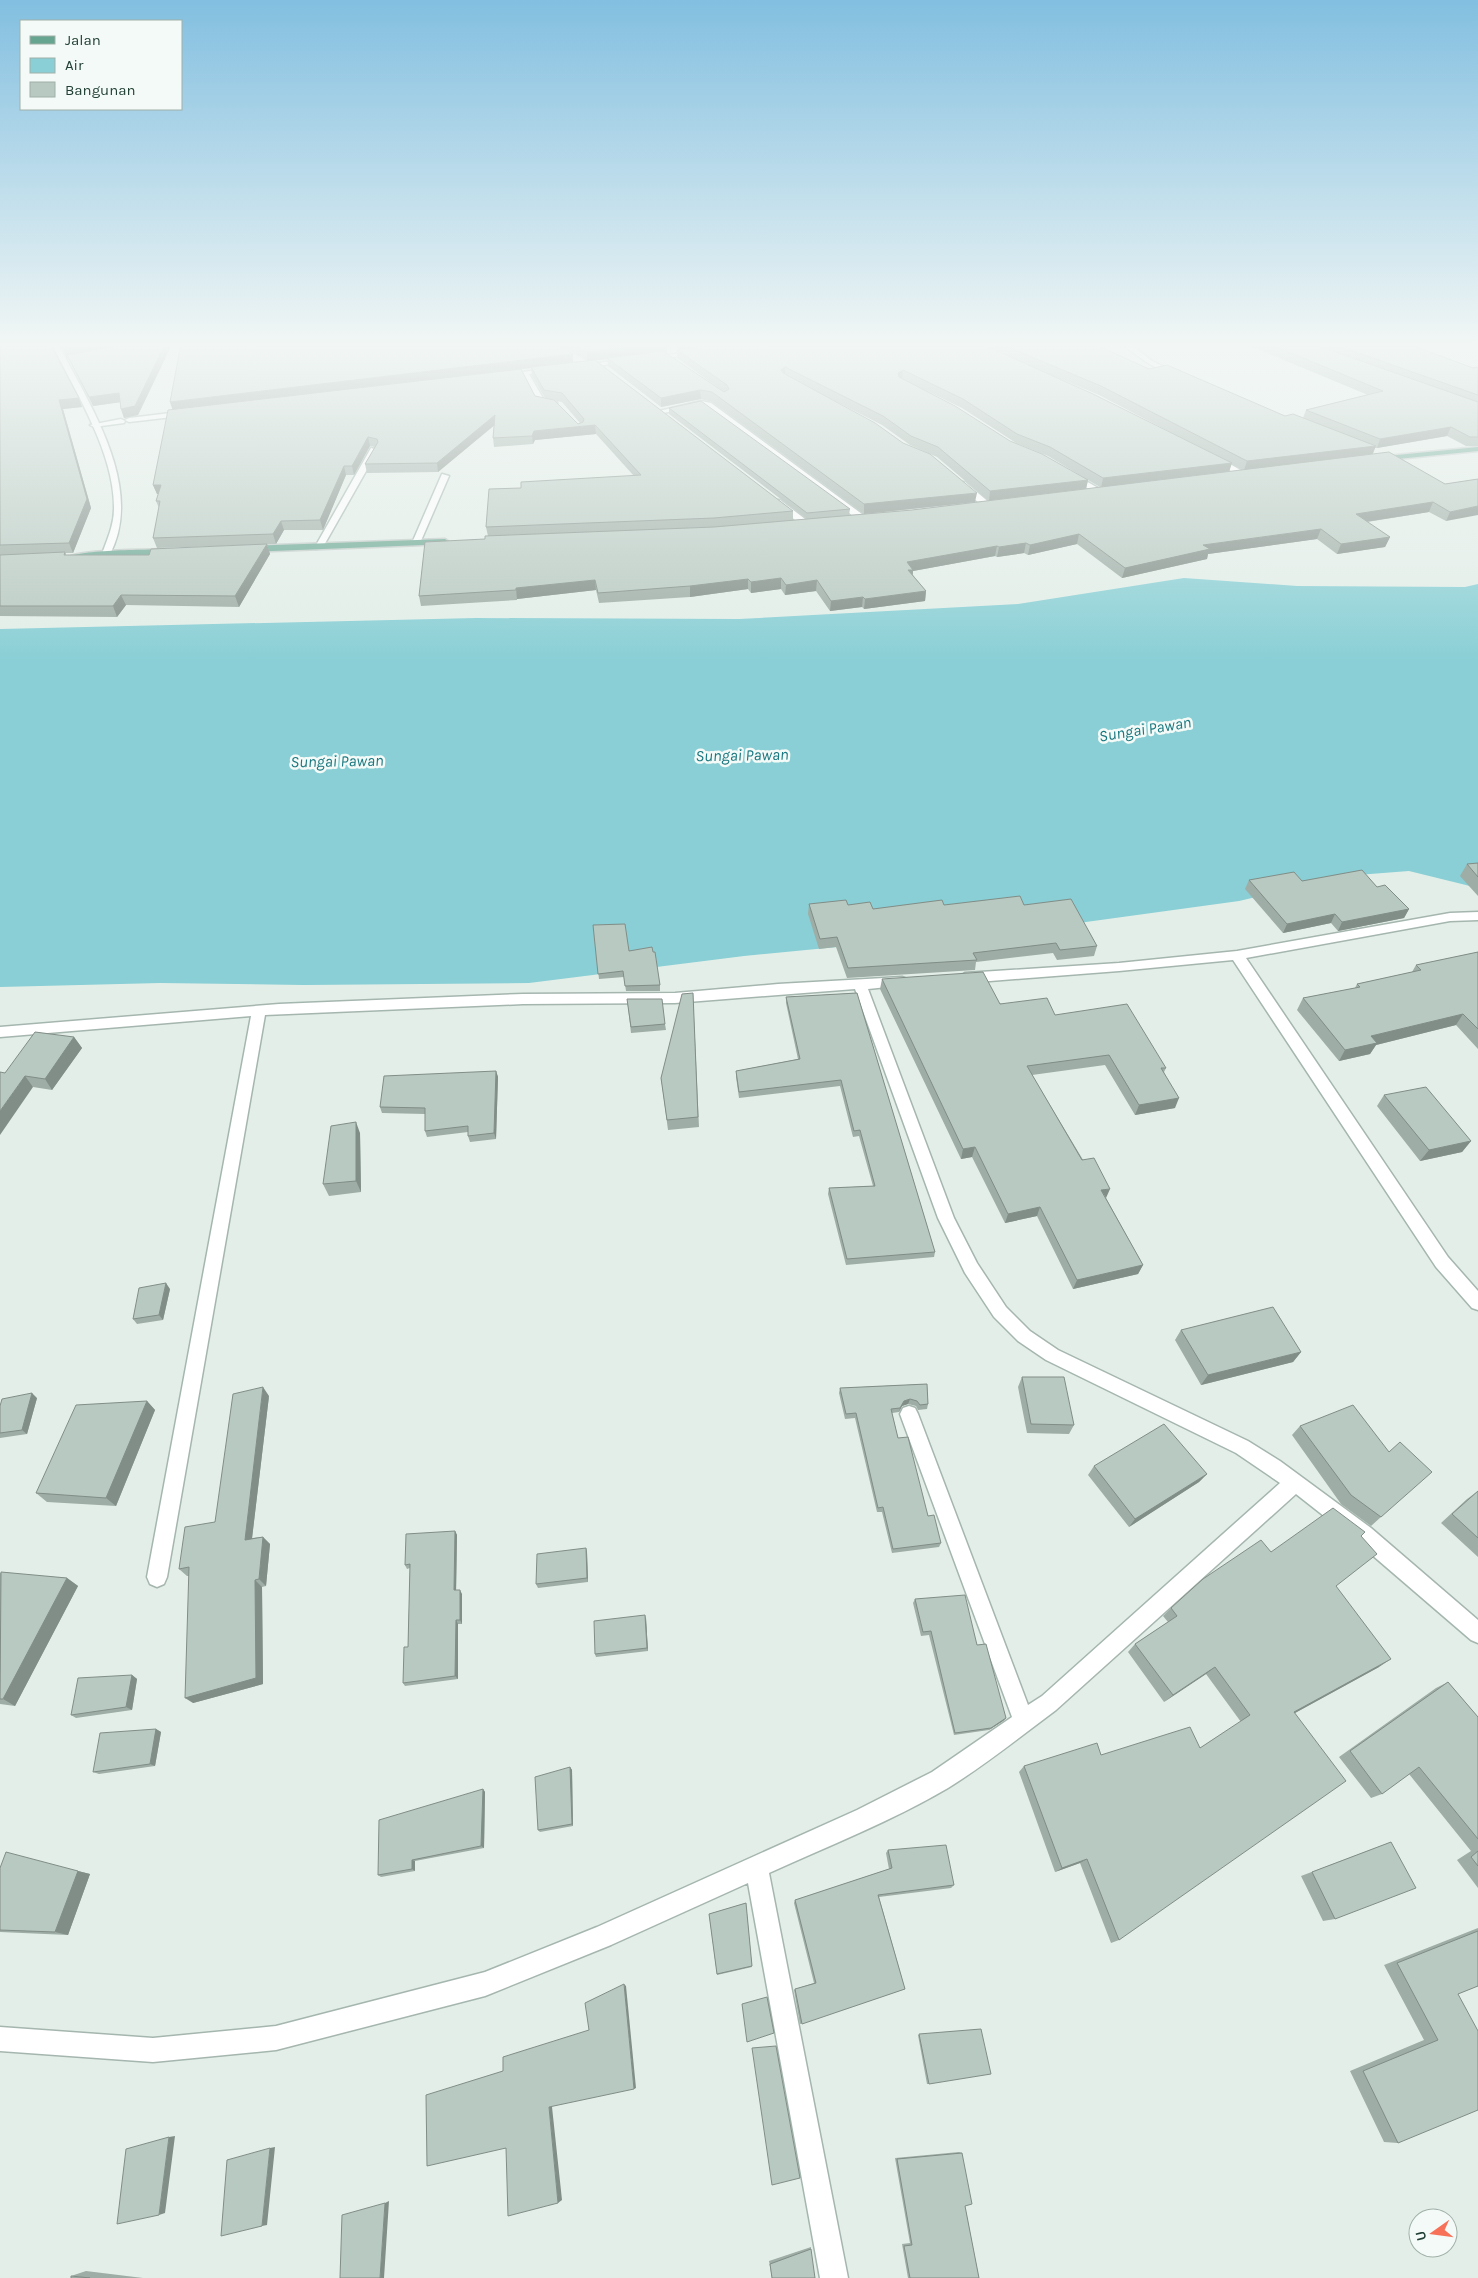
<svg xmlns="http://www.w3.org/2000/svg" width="1478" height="2278" viewBox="0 0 1478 2278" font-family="Karla,sans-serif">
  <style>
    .water { fill: #89cfd5 }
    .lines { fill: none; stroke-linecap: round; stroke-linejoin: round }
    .minor-casing { stroke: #a5b6af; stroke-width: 3 }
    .tertiary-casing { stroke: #a5b6af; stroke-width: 3 }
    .primary-casing { stroke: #c1cac6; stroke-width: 3 }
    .minor { fill: #fff; fill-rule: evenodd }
    .tertiary { fill: #fff; fill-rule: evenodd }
    .primary { fill: #66a58f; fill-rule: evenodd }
    .wall { fill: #9eada6; fill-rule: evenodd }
    .shaded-wall { fill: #818d87 }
    .building { fill: #b8c9c1; stroke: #818d87 }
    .labels { text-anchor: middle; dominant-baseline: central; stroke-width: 5; stroke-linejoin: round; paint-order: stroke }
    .far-water-label { font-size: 16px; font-style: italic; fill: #19777f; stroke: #f4faf7 }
  </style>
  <rect width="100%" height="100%" fill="#e3eee8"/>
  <!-- water -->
  <path class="water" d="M1184 578 1297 586 1465 587 1478 584V888L1409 871 1344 876 1239 901 1064 925 744 956 529 983 304 985 160 983 0 987V629L476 618 739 619 1018 604Z"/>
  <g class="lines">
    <!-- minor casing -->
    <g class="minor-casing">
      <path id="minor" d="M1123 344H1130L1152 361 1179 374C1169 380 1131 352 1123 344Z
        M696 351 699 353 698 354 649 360 646 358Z
        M626 359 629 361 628 362 580 368 577 366Z
        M552 368 555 370 554 371 529 374 544 400 557 402V406H554L538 404 523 375 503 377 500 375Z
        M701 401 711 403 866 517V521H860L705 407 701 405 659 414 655 412Z
        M187 411H190V415L129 422 125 420 129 418Z
        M121 419 125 421 124 423 94 427 90 425Z
        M371 448 378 450 323 547 316 549 315 547Z
        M1210 456H1216L1249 475 1242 477 1210 460Z
        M1066 473H1072L1105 492 1098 494 1066 477Z
        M442 474 449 476 420 543 413 545 412 543Z
        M959 482H965L991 504V508H985L959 486Z
        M774 500H780L809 522V526H803L774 504Z
        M1478 912V920L1450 921 1246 958 1448 1257 1478 1291V1310L1472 1308 1436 1267 1233 960 1119 971 965 983 958 978 965 973 1119 963 1237 951 1450 913Z
        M902 977 907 979 909 982 907 985 868 989 954 1218 977 1263 1006 1307 1030 1331 1058 1350 1248 1441 1280 1461 1371 1528 1478 1620V1643L1471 1640 1357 1542 1296 1494 1056 1710C1021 1736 985 1765 948 1788 892 1821 828 1846 769 1873L848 2278H820L748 1883 611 1945 485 1996 276 2050 153 2062 0 2051V2027L153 2038 276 2026 485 1972 597 1927 857 1810 932 1772 1012 1717 900 1414 903 1408 909 1406 915 1408 918 1414 1028 1705 1042 1696 1280 1483 1236 1453 1046 1360 1018 1341 994 1317 965 1273 938 1218 855 989 675 1003 523 1004 265 1015 167 1577 164 1584 157 1587 150 1584 147 1577 251 1016 0 1037V1027L279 1004 523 994 675 993 778 984Z"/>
    </g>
    <!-- tertiary casing -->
    <g class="tertiary-casing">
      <path id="tertiary" d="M52 344H58C89 404 146 488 109 556L102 554C107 540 114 525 114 509 115 454 76 393 52 344Z"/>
    </g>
    <!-- primary casing -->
    <g class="primary-casing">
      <path id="primary" d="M1478 447V451L1377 461 1373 459 1377 457Z
        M445 539 449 542 448 544 249 552 245 549 249 546Z
        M171 549 174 550V554L71 561 67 558C78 549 152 550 171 549Z"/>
    </g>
    <!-- minor -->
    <use href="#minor" class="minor"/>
    <!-- tertiary -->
    <use href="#tertiary" class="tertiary"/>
    <!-- primary -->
    <use href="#primary" class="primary"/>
  </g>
  <!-- wall -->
  <path class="wall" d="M0 344 55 353 79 398 82 407 63 409 91 508 73 553H66V555H149L259 545 157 548 153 538 159 508 156 501 158 494H157L153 485 173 410 170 402 587 361 558 344H667V352H664L724 392 677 358V350L679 349 671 344H1094L1149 369 1285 416 1303 418 1306 410 1368 395 1245 344H1408L1473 368 1478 367V446H1466L1447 436 1377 448H1375L1373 454 1445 484 1478 479 1446 521 1429 512 1367 522 1390 537 1385 547 1337 554 1317 539 1208 554 1207 559 1122 578 1077 544 1028 555 1024 553 997 557 995 556 913 571V575L926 591 925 601 864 609 862 607 830 611 816 591 785 595 781 589 751 593 748 589 690 597 599 603 596 590 517 599V600L421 606 419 596 485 539 488 536 486 527 521 488 634 476 596 434 535 440 533 444 494 447 493 438 494 425 438 472 367 473 365 464 375 447 370 446 354 475H346L323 530H284L276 544H267L270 554 239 607 126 605 117 617 0 616ZM607 359 608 366 661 407 701 399 712 402 864 514 849 515 850 509 669 408V414L807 519 793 520V511L595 360ZM531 368 532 376 545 398 535 396 521 369ZM1049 374 1099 395 1168 431ZM925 390 962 408 1016 443 1048 456 1083 477 1010 441ZM831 399 882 425 910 445 937 457 989 501 975 502 903 443ZM552 400 562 402 580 423 578 424ZM1231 464 1243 470 1229 472ZM1088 480 1100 487 1086 489ZM969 503 912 510 865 514Z
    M60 344H172L138 415 124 418 121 409 120 402 93 406 68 358H67Z
    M1478 863V896L1460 876 1467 864Z
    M1249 880 1302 881 1377 887 1409 909 1404 918 1338 931 1331 923 1283 933 1245 889Z
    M809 904 848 905 873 909 944 905H1024L1097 946 1094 956 1057 960 1053 953 976 962 975 970 847 978 836 947 819 949 808 914Z
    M593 925 629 951 653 952 660 985V991H626L624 977 599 979Z
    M1478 952V1049L1456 1025 1376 1045 1370 1054 1339 1061 1297 1010 1303 998 1355 988 1357 984 1412 972 1416 965Z
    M882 979 1055 1015 1166 1068 1164 1072 1175 1108 1135 1115 1105 1065 1032 1075 1106 1198 1143 1265 1138 1274 1073 1289 1037 1216 1005 1223 972 1157 961 1159 880 989Z
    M693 993 699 1127 668 1130 661 1078Z
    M857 993 935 1252 934 1257 846 1265 828 1194 829 1188 873 1186 859 1136 853 1137 840 1086 739 1098 736 1077V1071L798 1059 786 1003V997Z
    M627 999 665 1024 666 1030 631 1033Z
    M74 1037 82 1048 52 1090 33 1087 5 1073Z
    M496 1071 498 1077 496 1139 470 1142 468 1136V1132L427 1137 425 1131V1114L382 1113 380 1107Z
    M1384 1095 1471 1141 1462 1152 1420 1161 1377 1106Z
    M360 1133 361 1192 329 1196 323 1184Z
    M170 1289 163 1320 137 1324 133 1319Z
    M1181 1330 1301 1352 1293 1362 1201 1385 1175 1340Z
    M1022 1377 1074 1425 1069 1434 1027 1433 1018 1387Z
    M927 1384 928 1404 927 1409 918 1410 916 1406 908 1404 902 1406 899 1412 892 1413 898 1438 928 1516 941 1543 939 1547 892 1553 882 1512H877L855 1418 845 1419 839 1393 840 1388Z
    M269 1396 252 1538 263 1537 270 1544 266 1586 262 1587 263 1684 193 1703 189 1576H187L179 1569 215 1522Z
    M37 1398 27 1434 0 1438V1406Z
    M147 1401 155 1410 116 1506 47 1502 36 1493Z
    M1300 1426 1389 1452 1381 1517 1371 1526 1341 1504 1292 1435Z
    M1094 1466 1207 1474 1199 1482 1129 1527 1088 1475Z
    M1478 1491V1557L1441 1523 1467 1499Z
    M455 1531 457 1535 456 1590 462 1594V1624H458V1679L405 1686 403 1683 408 1647 410 1568 407 1569 405 1565Z
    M1361 1536 1336 1586 1379 1667 1295 1713 1119 1940 1111 1943 1080 1863 1055 1872 1019 1772 1024 1766 1101 1755 1200 1748 1241 1722 1206 1674 1164 1702 1128 1652 1135 1644 1168 1622 1163 1616 1171 1608 1271 1552Z
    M586 1548 587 1552 588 1582 538 1588 536 1584Z
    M0 1573 67 1578 78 1586 15 1706 0 1704Z
    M915 1599 977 1645 1006 1718 1003 1721 989 1730 954 1735 929 1635 921 1636 913 1603Z
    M646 1618 648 1651 596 1657 595 1654Z
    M132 1675 137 1679 132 1710 76 1718 71 1715Z
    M1448 1682 1478 1717V1888L1457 1860 1471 1851 1409 1774 1382 1794 1371 1798 1339 1757 1436 1688Z
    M156 1729 161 1732 155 1766 99 1774 93 1772Z
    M570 1767 572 1770 573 1826 540 1832 538 1830Z
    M483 1789 485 1792 484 1848 415 1861V1871L381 1877 378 1875Z
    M1391 1842 1335 1919 1323 1921 1301 1876Z
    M888 1850 954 1885 951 1888 879 1897 905 1989 800 2024 794 1990 795 1989 814 1983 794 1903 795 1900 889 1869 886 1853Z
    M0 1868 78 1871 90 1874 68 1935 0 1932Z
    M746 1903 752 1967 717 1975 709 1914Z
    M1478 1928V1986L1458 1994 1398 2143 1384 2142 1350 2071 1424 2040 1384 1965Z
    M981 2029 929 2084H927L918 2035Z
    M959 2152 962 2153 965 2206 979 2278H908L902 2244 910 2243 895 2158Z
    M811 2247V2249L772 2278 769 2261Z
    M86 2271 143 2278H71V2276Z"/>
  <!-- shaded-wall -->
  <path class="shaded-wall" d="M92 344H143L67 358 64 349Z
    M165 344H172L138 415 124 418 121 409Z
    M658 344H667V352L608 359 607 358V359L587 361V352Z
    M680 344H733L680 350Z
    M573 354V363L173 411 170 402Z
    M785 367V375L781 370Z
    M903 370 902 379 897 381 898 373Z
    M700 390 701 399 661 407V398Z
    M119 393 122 402 93 406 89 397Z
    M79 398 82 407 63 409 91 508 73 553 69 543 59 400Z
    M495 415 496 424 438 472 437 463Z
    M595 425 596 434 535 440 533 444 532 436 534 431Z
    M1451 427 1447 436 1377 448 1380 439Z
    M368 437 370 446 354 475 352 466Z
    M1376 446 1372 455 1244 470 1247 461Z
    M1232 463 1229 472 1101 488 1103 478Z
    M344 466 346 475 323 530 320 520Z
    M1088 480 1086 489 989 501 990 491Z
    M153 485H161L164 494H157Z
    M977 493 975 502 864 514V504Z
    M1433 502 1429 512 1352 524 1356 514Z
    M1478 506V515L1446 521 1450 512Z
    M281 521 284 530 276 544 273 534Z
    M1321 529 1317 539 1208 554 1207 559 1122 578 1125 568 1203 545Z
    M1079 534 1077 544 1028 555 1030 545Z
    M1390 537 1385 547 1337 554 1341 544Z
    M1026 543 1024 553 997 557 999 547Z
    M267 544 270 554 239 607 235 596Z
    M997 546 995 556 913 571 912 580H907V562Z
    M781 578V589L751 593V582Z
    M748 579V589L690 597V586Z
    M595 580 596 590 517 599V600L516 588Z
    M817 580 816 591 785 595 786 585Z
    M926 591 925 601 864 609 865 599Z
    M121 595 126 605 117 617 113 606Z
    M863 597 862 607 830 611 831 601Z
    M1409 909 1404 918 1338 931 1342 922Z
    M1335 914 1331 923 1283 933 1287 924Z
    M1463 1014 1456 1025 1376 1045 1370 1054 1339 1061 1345 1050 1371 1036Z
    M74 1037 82 1048 52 1090 45 1079Z
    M496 1071 498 1077 496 1139 494 1133Z
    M25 1076 33 1087 0 1135V1111Z
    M1179 1098 1175 1108 1135 1115 1139 1105Z
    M356 1122 360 1133 361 1192 356 1181Z
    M1471 1141 1462 1152 1420 1161 1429 1150Z
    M975 1147 972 1157 961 1159 963 1149Z
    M1110 1189 1106 1198 1101 1190Z
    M1040 1207 1037 1216 1005 1223 1008 1214Z
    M1143 1265 1138 1274 1073 1289 1077 1280Z
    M166 1283 170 1289 163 1320 159 1315Z
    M1301 1352 1293 1362 1201 1385 1208 1375Z
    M263 1387 269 1396 251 1547 245 1540Z
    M32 1393 37 1398 27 1434 22 1430Z
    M910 1399 908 1404 902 1406 899 1412 900 1408 904 1401Z
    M147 1401 155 1410 116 1506 106 1498Z
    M1207 1474 1199 1482 1129 1527 1135 1519Z
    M455 1531 457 1535 456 1594 454 1590Z
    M263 1537 270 1544 266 1586 259 1579Z
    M586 1548 587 1552 588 1582 587 1578Z
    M67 1578 78 1586 15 1706 3 1699Z
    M255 1580 262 1587 263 1684 193 1703 185 1698Z
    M460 1590 462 1594V1624L460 1620Z
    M645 1615 646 1618 648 1651 647 1648Z
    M456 1620 458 1624V1679L455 1676Z
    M1391 1659 1379 1667 1284 1719 1294 1712Z
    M1215 1667 1206 1674 1164 1702 1173 1695Z
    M132 1675 137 1679 132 1710 126 1707Z
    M1006 1718 1003 1721 989 1730 991 1728Z
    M156 1729 161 1732 155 1766 150 1764Z
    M570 1767 572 1770 573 1826 572 1824Z
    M483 1789 485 1792 484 1848 481 1846Z
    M1087 1859 1080 1863 1055 1872 1062 1868Z
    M412 1860 415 1861V1871L412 1869Z
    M78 1871 90 1874 68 1935 55 1932Z
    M624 1984 626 1986 636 2088 634 2089Z
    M549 2107H552L562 2200 558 2203Z
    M175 2136 165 2213 159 2215 169 2137Z
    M275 2147 267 2225 262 2226 270 2148Z
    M389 2201 384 2278H380L385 2203Z"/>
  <!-- building -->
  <path class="building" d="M0 344H51L55 353 79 398 59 400 87 499 69 543 0 545Z
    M61 344H92L64 349Z
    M128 344H165L135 406 121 409 119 393 89 397 67 355Z
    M181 344H556L573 354 170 402Z
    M572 344H659L587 352Z
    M719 344H982L1093 394 1232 463 1103 478 1050 447 1017 434 963 399 903 370 898 373 899 377 955 406 1010 441 1042 454 1088 480 990 491 938 447 911 436 883 416 785 367 781 370 783 373 875 423 903 443 930 454 977 493 864 504 712 392 700 390 661 398 607 358 663 351 724 392 729 389 727 385 677 350Z
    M1000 344H1094L1149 369 1167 365 1285 416 1293 414 1376 446 1247 461 1101 386Z
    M1269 344H1313L1478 402V437H1470L1451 427 1380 439 1306 410 1383 391Z
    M1333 344H1408L1473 368 1478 367V395Z
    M595 360 793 511 714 518 486 527 489 489 521 488V482L641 475 595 425 534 431 532 436 493 438 495 415 437 463 365 464 378 442 377 439 368 437 352 466H344L320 520 281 521 273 534 153 538 160 501H156L161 485H153L168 410 521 369 535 396 554 400 578 424 583 422 584 419 562 393 544 390 531 367Z
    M701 401 850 509 807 513 669 408Z
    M1389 452 1445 484 1478 479V506L1450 512 1433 502 1356 514 1390 537 1341 544 1321 529 1203 545 1210 549 1125 568 1079 534 1030 545 1026 543 999 547 997 546 907 562 913 570H908L926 591 865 599 863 597 831 601 817 580 786 585 781 578 751 582 748 579 690 586 598 593 595 580 516 588V590L419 596 425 542 485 539V536L714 527 912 510Z
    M267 544 235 596 121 595 113 606H0V555L65 552 64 555H149L151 549Z
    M1478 863V877L1467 864Z
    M1362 870 1377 887 1385 885 1409 909 1342 922 1335 914 1287 924 1249 880 1294 872 1302 881Z
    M1020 896 1024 905 1071 899 1097 946 1060 950 1056 943 973 953 977 960 848 968 837 937 820 939 809 904 846 900 848 905 870 902 873 909 942 900 944 905Z
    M625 924 629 951 652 947 653 952H655L660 985 625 986 623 971 598 974 593 925Z
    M1478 952V1029L1463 1014 1371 1036 1377 1043 1345 1050 1303 998 1360 987 1357 984 1421 970 1416 965Z
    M983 972 1000 1004 1047 998 1055 1015 1127 1004 1166 1068H1161L1179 1098 1139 1105 1109 1055 1027 1066 1082 1160 1094 1158 1110 1189 1101 1190 1143 1265 1077 1280 1040 1207 1008 1214 975 1147 963 1149 882 979Z
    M693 993 698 1117 667 1120 661 1078 682 994Z
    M857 993 935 1252 847 1259 829 1188 875 1186 860 1130 854 1131 841 1080 739 1092 736 1071 800 1059 786 997Z
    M627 999H662L665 1024 631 1027Z
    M35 1032 74 1037 45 1079 25 1076 0 1111V1072L5 1073Z
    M496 1071 494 1133 468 1136V1126L425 1131V1108L380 1107 384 1076Z
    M1426 1087 1471 1141 1429 1150 1384 1095Z
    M356 1122V1181L323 1184 331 1126Z
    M166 1283 159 1315 133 1319 139 1288Z
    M1273 1307 1301 1352 1208 1375 1181 1330Z
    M1022 1377H1064L1074 1425 1031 1424Z
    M927 1384 928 1404 920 1405 917 1401 910 1399 904 1401 900 1408 891 1409 898 1438 908 1437 928 1516 934 1515 941 1543 893 1549 883 1507 878 1508 856 1413 846 1414 840 1388Z
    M263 1387 245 1540 263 1537 259 1579 255 1580 256 1678 185 1698 189 1567 179 1569 185 1527 215 1522 233 1394Z
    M32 1393 22 1430 0 1433V1406L2 1399Z
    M147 1401 106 1498 36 1493 76 1405Z
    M1353 1405 1389 1452 1400 1442 1432 1472 1381 1517 1351 1495 1300 1426Z
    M1164 1424 1207 1474 1135 1519 1094 1466Z
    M1478 1491V1538L1452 1514Z
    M1333 1508 1365 1532 1361 1536 1377 1554 1336 1586 1391 1659 1294 1712 1346 1781 1119 1940 1087 1859 1062 1868 1024 1766 1097 1743 1101 1755 1190 1727 1200 1748 1250 1715 1215 1667 1173 1695 1135 1644 1177 1616 1171 1608 1203 1579 1261 1540 1271 1552Z
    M455 1531 454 1590H460V1620H456L455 1676 403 1683 404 1647H408L410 1564 405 1565 406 1534Z
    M586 1548 587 1578 536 1584 537 1554Z
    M1 1572 67 1578 3 1699H0Z
    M965 1595 977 1645 986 1644 1006 1718 991 1728 955 1733 931 1631 923 1632 915 1599Z
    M645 1615 647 1648 595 1654 594 1621Z
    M132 1675 126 1707 71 1715 78 1678Z
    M1448 1682 1478 1717V1839L1419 1767 1382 1794 1350 1751Z
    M156 1729 150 1764 93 1772 100 1733Z
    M570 1767 572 1824 538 1830 535 1777Z
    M483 1789 481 1846 412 1860V1869L378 1875 379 1820Z
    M1391 1842 1416 1888 1335 1919 1312 1872Z
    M946 1845 954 1885 878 1895 905 1989 802 2024 795 1989 816 1983 795 1900 892 1868 888 1850Z
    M1478 1851V1866L1471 1857Z
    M6 1852 78 1871 55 1932 0 1930V1868Z
    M746 1903 752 1966 717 1974 709 1914Z
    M1478 1931V1986L1458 1994 1478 2031V2110L1398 2143 1363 2071 1438 2040 1397 1963Z
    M624 1984 634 2089 549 2107 558 2203 508 2216 506 2148 427 2166 426 2095 503 2071V2057L589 2030 585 2003Z
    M767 1997 774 2033 747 2042 742 2004Z
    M981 2029 991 2074 929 2084 919 2034Z
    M776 2046 800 2178 772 2185 752 2048Z
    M169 2137 159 2215 117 2224 126 2149Z
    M270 2148 262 2226 221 2236 227 2160Z
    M962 2153 972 2204 965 2206 979 2278H910L904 2246 912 2245 897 2159Z
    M385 2203 380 2278H340L342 2215Z
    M811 2249 815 2278H772L770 2264Z
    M71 2276 90 2278H71Z"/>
  <!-- sky -->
  <linearGradient id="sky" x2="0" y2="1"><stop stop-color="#82bfe0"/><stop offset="0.52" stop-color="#f2f7f5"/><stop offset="1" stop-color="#f2f7f5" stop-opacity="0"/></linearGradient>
  <rect width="1478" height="663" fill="url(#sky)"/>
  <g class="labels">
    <!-- far-water labels -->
    <g class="far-water-label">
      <text transform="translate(1145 729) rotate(-9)">Sungai Pawan</text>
      <text transform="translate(742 755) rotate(-1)">Sungai Pawan</text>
      <text transform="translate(337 761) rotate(-1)">Sungai Pawan</text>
    </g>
  </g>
  <!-- legend -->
  <rect x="20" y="20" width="162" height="90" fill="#f4faf7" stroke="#a0b0a9"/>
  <rect x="30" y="36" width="25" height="8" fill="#66a58f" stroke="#a0b0a9"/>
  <text x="65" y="45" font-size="15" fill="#224035">Jalan</text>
  <rect x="30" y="58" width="25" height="15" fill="#89cfd5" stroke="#a0b0a9"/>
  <text x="65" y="70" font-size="15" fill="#224035">Air</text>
  <rect x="30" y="82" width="25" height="15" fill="#b8c9c1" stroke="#a0b0a9"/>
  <text x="65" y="95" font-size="15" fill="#224035">Bangunan</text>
  <!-- north arrow -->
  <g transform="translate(1433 2233) rotate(256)"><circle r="24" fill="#f4faf7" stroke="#a0b0a9"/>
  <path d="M0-4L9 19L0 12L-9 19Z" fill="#f77158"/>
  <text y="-8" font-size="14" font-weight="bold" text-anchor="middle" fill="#224035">U</text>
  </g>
</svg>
